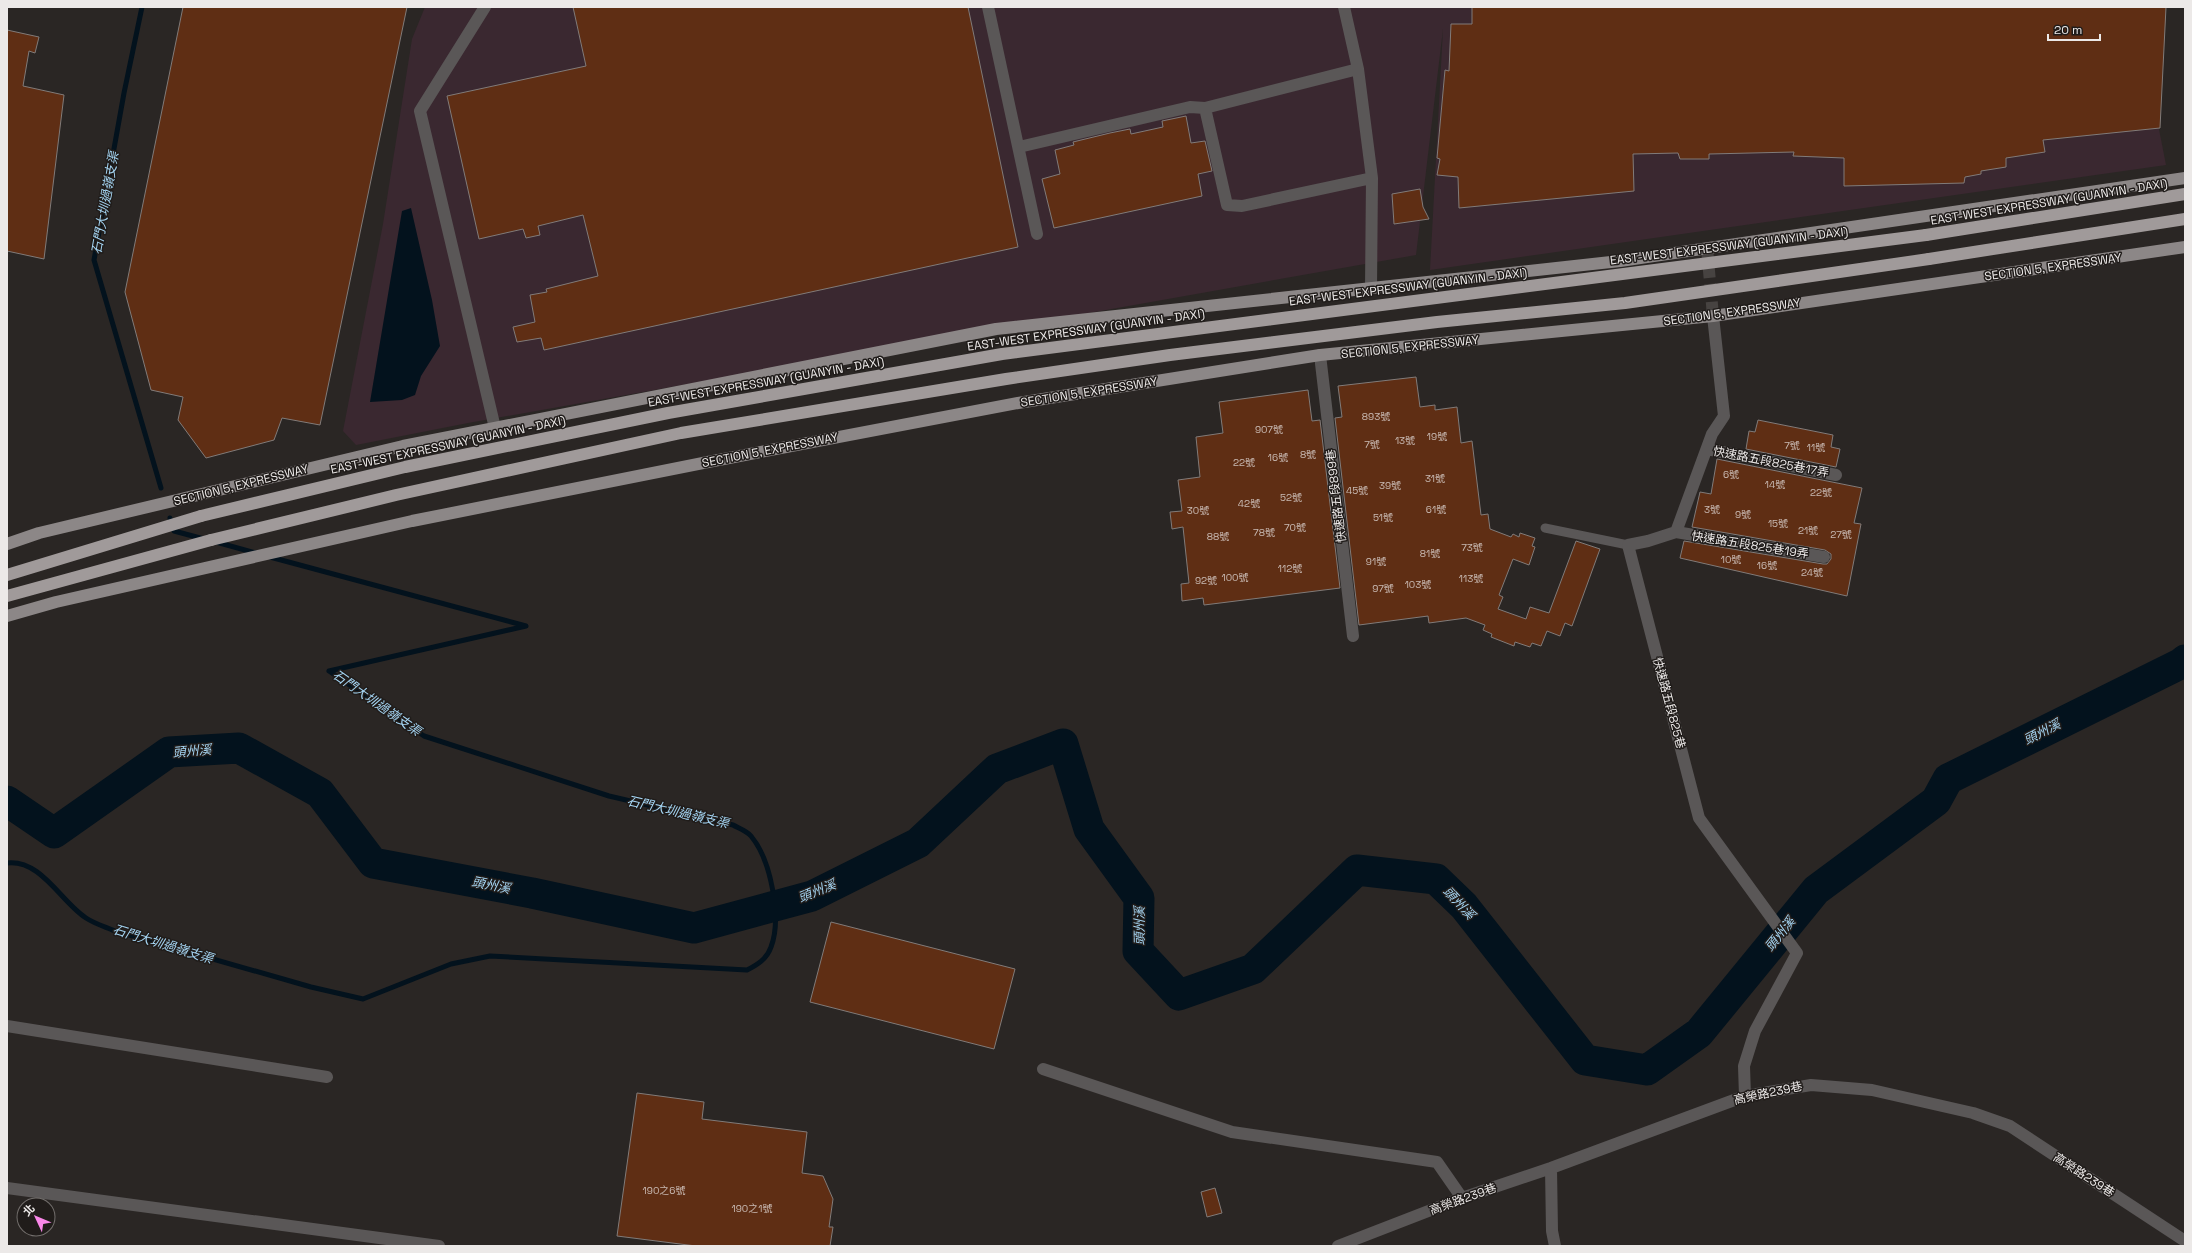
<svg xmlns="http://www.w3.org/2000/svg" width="2192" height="1253" viewBox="0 0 2192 1253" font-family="'Space Grotesk','Noto Sans TC',sans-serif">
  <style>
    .industrial { fill: #3a2830 }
    .water { fill: #03121d }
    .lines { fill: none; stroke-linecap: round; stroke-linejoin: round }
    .stream { stroke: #03121d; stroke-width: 5 }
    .river { stroke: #03121d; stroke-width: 31 }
    .building { fill: #5f2e14; stroke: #817b79 }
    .street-tunnel { stroke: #474341; stroke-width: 12; stroke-dasharray: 12 6; stroke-linecap: butt }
    .lane { stroke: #5a5757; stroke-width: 9 }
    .street { stroke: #5a5757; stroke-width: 12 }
    .primary { stroke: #8c8787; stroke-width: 12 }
    .highway { stroke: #a09a9a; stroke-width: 12 }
    .highway-bridge { stroke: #a09a9a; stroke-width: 12 }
    .labels { text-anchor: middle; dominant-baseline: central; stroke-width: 3; stroke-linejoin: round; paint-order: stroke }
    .number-label { font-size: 10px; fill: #c9bab3 }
    .street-label { font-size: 12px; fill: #ece9e8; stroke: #201c1a }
    .water-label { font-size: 13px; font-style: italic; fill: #a5d5f3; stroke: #201c1a }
  </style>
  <rect width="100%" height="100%" fill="#2a2624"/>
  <!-- industrial -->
  <path class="industrial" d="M425 7H2164L2157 119 2166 165 1430 270 1443 29 1416 255 468 423 356 445 343 431 383 224 412 39Z"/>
  <!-- water -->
  <path class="water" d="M411 208 432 300 440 346 421 376 415 395 402 400 370 402 402 211Z"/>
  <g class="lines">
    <!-- stream -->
    <path class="stream" d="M142 7 124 93 94 260 161 488
      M170 518 174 531 204 539
      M216 542 256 553
      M7 863C41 859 61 902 86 918 95 924 106 927 115 931L311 987 363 999 451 964 490 956 747 970C757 965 767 959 771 947 782 918 771 860 751 836 747 831 738 828 733 825L609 796 424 736 329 671 526 626 270 557"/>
    <!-- river -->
    <path class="river" d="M7 801 54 833 169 752 239 748 320 793 373 863 532 893 694 928 812 896 918 843 997 769 1063 744 1089 829 1139 898 1138 951 1179 995 1253 969 1357 870 1436 879 1464 906 1585 1060 1647 1070 1699 1033 1816 890 1936 801 1948 779 2180 664 2185 660"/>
  </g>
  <!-- building -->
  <path class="building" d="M183 7H407L320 425 282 418 274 440 206 458 178 420 183 397 151 390 125 292Z
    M573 7H968L1018 247 544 350 541 338 517 342 513 327 535 322 530 295 547 292 546 289 598 276 583 215 538 226 540 235 526 238 523 229 479 239 447 96 586 66Z
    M1472 7H2166L2160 128 2043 140 2045 152 2006 158V167L1981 171V174L1965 177 1964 183 1844 186V158L1793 156 1794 152 1709 154V159H1680L1678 153 1633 154 1634 191 1459 208 1458 177 1437 175 1440 159 1437 158 1445 70 1449 71 1451 24H1472Z
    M7 30 39 37 35 53 29 51 23 86 64 95 44 259 7 251Z
    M1186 116 1191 143 1205 141 1212 171 1198 174 1202 196 1054 228 1042 179 1060 174 1055 150 1074 145 1073 142 1110 133 1130 129 1131 134 1163 127 1162 121Z
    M1420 189 1423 207 1429 219 1394 224 1392 194Z
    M1416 377 1420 407 1435 405V410L1457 407 1461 443 1472 441 1481 515 1488 514 1490 529 1511 537 1513 534 1519 537 1520 533 1535 538 1532 546 1535 547 1529 565 1513 559 1499 595 1503 597 1498 609 1526 619 1530 607 1549 613 1576 541 1600 549 1572 626 1565 623 1560 636 1547 631 1541 646 1532 643 1530 647 1515 642 1514 646 1491 637 1492 634 1483 630 1485 625 1466 618 1429 623 1428 616 1359 625 1335 418 1342 417 1338 386Z
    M1308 390 1312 421 1320 420 1340 588 1204 605 1203 598 1182 601 1181 584 1189 583 1183 527 1172 529 1170 512 1182 511 1178 480 1200 477 1196 437 1223 433 1219 402Z
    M1758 420 1833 435 1831 447 1840 449 1836 467 1746 449 1749 431 1755 432Z
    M1717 459 1862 488 1854 523 1861 524 1847 596 1680 558 1684 541 1823 564H1827L1831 559V554L1825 550 1692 527 1700 492 1711 494Z
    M831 922 1015 969 994 1049 810 1002Z
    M637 1093 704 1102 702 1119 807 1132 802 1173 823 1176 833 1199 829 1227H833L830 1246H696L617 1236Z
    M1215 1188 1222 1213 1207 1217 1201 1192Z"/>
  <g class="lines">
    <!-- street-tunnel -->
    <path class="street-tunnel" d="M1707 248 1713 316"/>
    <!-- lane -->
    <path class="lane" d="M1545 528 1628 545"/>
    <!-- street -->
    <path class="street" d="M485 7 420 111 495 428
      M988 7 1037 234
      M1344 7 1358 69 1372 178 1371 288
      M1205 108 1227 205 1242 206 1372 178
      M1019 147 1190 107 1205 108 1358 69
      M1713 316 1724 416 1712 434 1676 532 1648 541 1628 545 1699 818 1797 953 1755 1031 1744 1066 1745 1096
      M1320 355 1353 636
      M1707 449 1836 475
      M1676 532 1824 557
      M7 1026 327 1077
      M1043 1069 1232 1132 1437 1162 1462 1198
      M1551 1168 1552 1231 1555 1246
      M7 1188 439 1246
      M1338 1246 1462 1198 1551 1168 1745 1096 1811 1085 1872 1090 1973 1113 2010 1126 2185 1241"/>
    <!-- primary -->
    <path class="primary" d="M7 544 39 533 403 446 996 329 1620 261 2185 178
      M7 616 56 602 412 521 708 462 1018 403 1320 355 1713 316 2185 247"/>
    <!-- highway -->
    <path class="highway" d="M1926 235 2185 194
      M1929 259 2185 219
      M7 575 201 516
      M7 596 211 540"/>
    <!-- highway-bridge -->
    <path class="highway-bridge" d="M201 516 405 467 668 413 1002 354 1926 235
      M211 540 396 495 681 433 1006 379 1170 355 1437 322 1625 303 1929 259"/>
  </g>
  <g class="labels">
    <!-- number labels -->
    <g class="number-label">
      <text x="1376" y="416">893號</text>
      <text x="1269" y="429">907號</text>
      <text x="1437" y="436">19號</text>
      <text x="1405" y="440">13號</text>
      <text x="1372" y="444">7號</text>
      <text x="1792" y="445">7號</text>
      <text x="1816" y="447">11號</text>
      <text x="1308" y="454">8號</text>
      <text x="1278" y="457">16號</text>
      <text x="1244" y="462">22號</text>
      <text x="1731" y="474">6號</text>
      <text x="1435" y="478">31號</text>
      <text x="1775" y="484">14號</text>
      <text x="1390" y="485">39號</text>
      <text x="1357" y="490">45號</text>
      <text x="1821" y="492">22號</text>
      <text x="1291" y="497">52號</text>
      <text x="1249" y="503">42號</text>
      <text x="1436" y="509">61號</text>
      <text x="1712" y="509">3號</text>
      <text x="1198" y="510">30號</text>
      <text x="1743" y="514">9號</text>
      <text x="1383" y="517">51號</text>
      <text x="1778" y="523">15號</text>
      <text x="1295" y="527">70號</text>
      <text x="1808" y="530">21號</text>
      <text x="1264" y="532">78號</text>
      <text x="1841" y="534">27號</text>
      <text x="1218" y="536">88號</text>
      <text x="1472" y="547">73號</text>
      <text x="1430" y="553">81號</text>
      <text x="1731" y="559">10號</text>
      <text x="1376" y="561">91號</text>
      <text x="1767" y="565">16號</text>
      <text x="1290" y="568">112號</text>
      <text x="1812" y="572">24號</text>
      <text x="1235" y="577">100號</text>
      <text x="1471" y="578">113號</text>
      <text x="1206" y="580">92號</text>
      <text x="1418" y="584">103號</text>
      <text x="1383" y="588">97號</text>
      <text x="664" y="1190">190之6號</text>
      <text x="752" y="1208">190之1號</text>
    </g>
    <!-- street labels -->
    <g class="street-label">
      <text transform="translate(2049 202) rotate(-9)">EAST-WEST EXPRESSWAY (GUANYIN - DAXI)</text>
      <text transform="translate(1729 246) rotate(-7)">EAST-WEST EXPRESSWAY (GUANYIN - DAXI)</text>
      <text transform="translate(2053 267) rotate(-8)">SECTION 5, EXPRESSWAY</text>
      <text transform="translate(1408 287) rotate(-7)">EAST-WEST EXPRESSWAY (GUANYIN - DAXI)</text>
      <text transform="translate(1732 312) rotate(-8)">SECTION 5, EXPRESSWAY</text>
      <text transform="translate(1086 330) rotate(-8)">EAST-WEST EXPRESSWAY (GUANYIN - DAXI)</text>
      <text transform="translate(1410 347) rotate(-6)">SECTION 5, EXPRESSWAY</text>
      <text transform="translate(766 382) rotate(-10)">EAST-WEST EXPRESSWAY (GUANYIN - DAXI)</text>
      <text transform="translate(1089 392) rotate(-9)">SECTION 5, EXPRESSWAY</text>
      <text transform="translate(448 445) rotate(-12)">EAST-WEST EXPRESSWAY (GUANYIN - DAXI)</text>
      <text transform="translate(770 450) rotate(-11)">SECTION 5, EXPRESSWAY</text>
      <text transform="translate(1771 462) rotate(11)">快速路五段825巷17弄</text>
      <text transform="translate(241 485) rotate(-14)">SECTION 5, EXPRESSWAY</text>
      <text transform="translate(1336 496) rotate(-97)">快速路五段899巷</text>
      <text transform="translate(1750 545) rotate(9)">快速路五段825巷19弄</text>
      <text transform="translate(1669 703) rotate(75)">快速路五段825巷</text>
      <text transform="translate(1768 1093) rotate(-12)">高榮路239巷</text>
      <text transform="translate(2084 1175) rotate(33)">高榮路239巷</text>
      <text transform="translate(1463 1199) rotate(-20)">高榮路239巷</text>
    </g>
    <!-- water labels -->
    <g class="water-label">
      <text transform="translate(105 203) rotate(-80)">石門大圳過嶺支渠</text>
      <text transform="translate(377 703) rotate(35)">石門大圳過嶺支渠</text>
      <text transform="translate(2042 732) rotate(-27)">頭州溪</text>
      <text transform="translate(192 751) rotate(-5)">頭州溪</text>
      <text transform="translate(678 812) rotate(13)">石門大圳過嶺支渠</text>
      <text transform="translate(491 885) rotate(11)">頭州溪</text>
      <text transform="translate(817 891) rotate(-22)">頭州溪</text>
      <text transform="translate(1459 903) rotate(47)">頭州溪</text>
      <text transform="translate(1139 926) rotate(-90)">頭州溪</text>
      <text transform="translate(1780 934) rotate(-51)">頭州溪</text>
      <text transform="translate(163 944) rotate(17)">石門大圳過嶺支渠</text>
    </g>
  </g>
  <!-- border -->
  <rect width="2192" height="1253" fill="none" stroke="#ece9e8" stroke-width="16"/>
  <!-- north arrow -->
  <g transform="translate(36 1217) rotate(314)"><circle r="19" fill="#201c1a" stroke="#726e6c"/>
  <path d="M0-3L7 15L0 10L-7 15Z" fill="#f987e8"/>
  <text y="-6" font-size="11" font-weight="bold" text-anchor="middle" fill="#ece9e8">北</text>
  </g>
  <!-- scale -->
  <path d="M2048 34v6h52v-6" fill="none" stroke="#ece9e8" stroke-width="2"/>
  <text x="2054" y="34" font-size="12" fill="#ece9e8" stroke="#201c1a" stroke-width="3" paint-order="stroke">20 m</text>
</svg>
